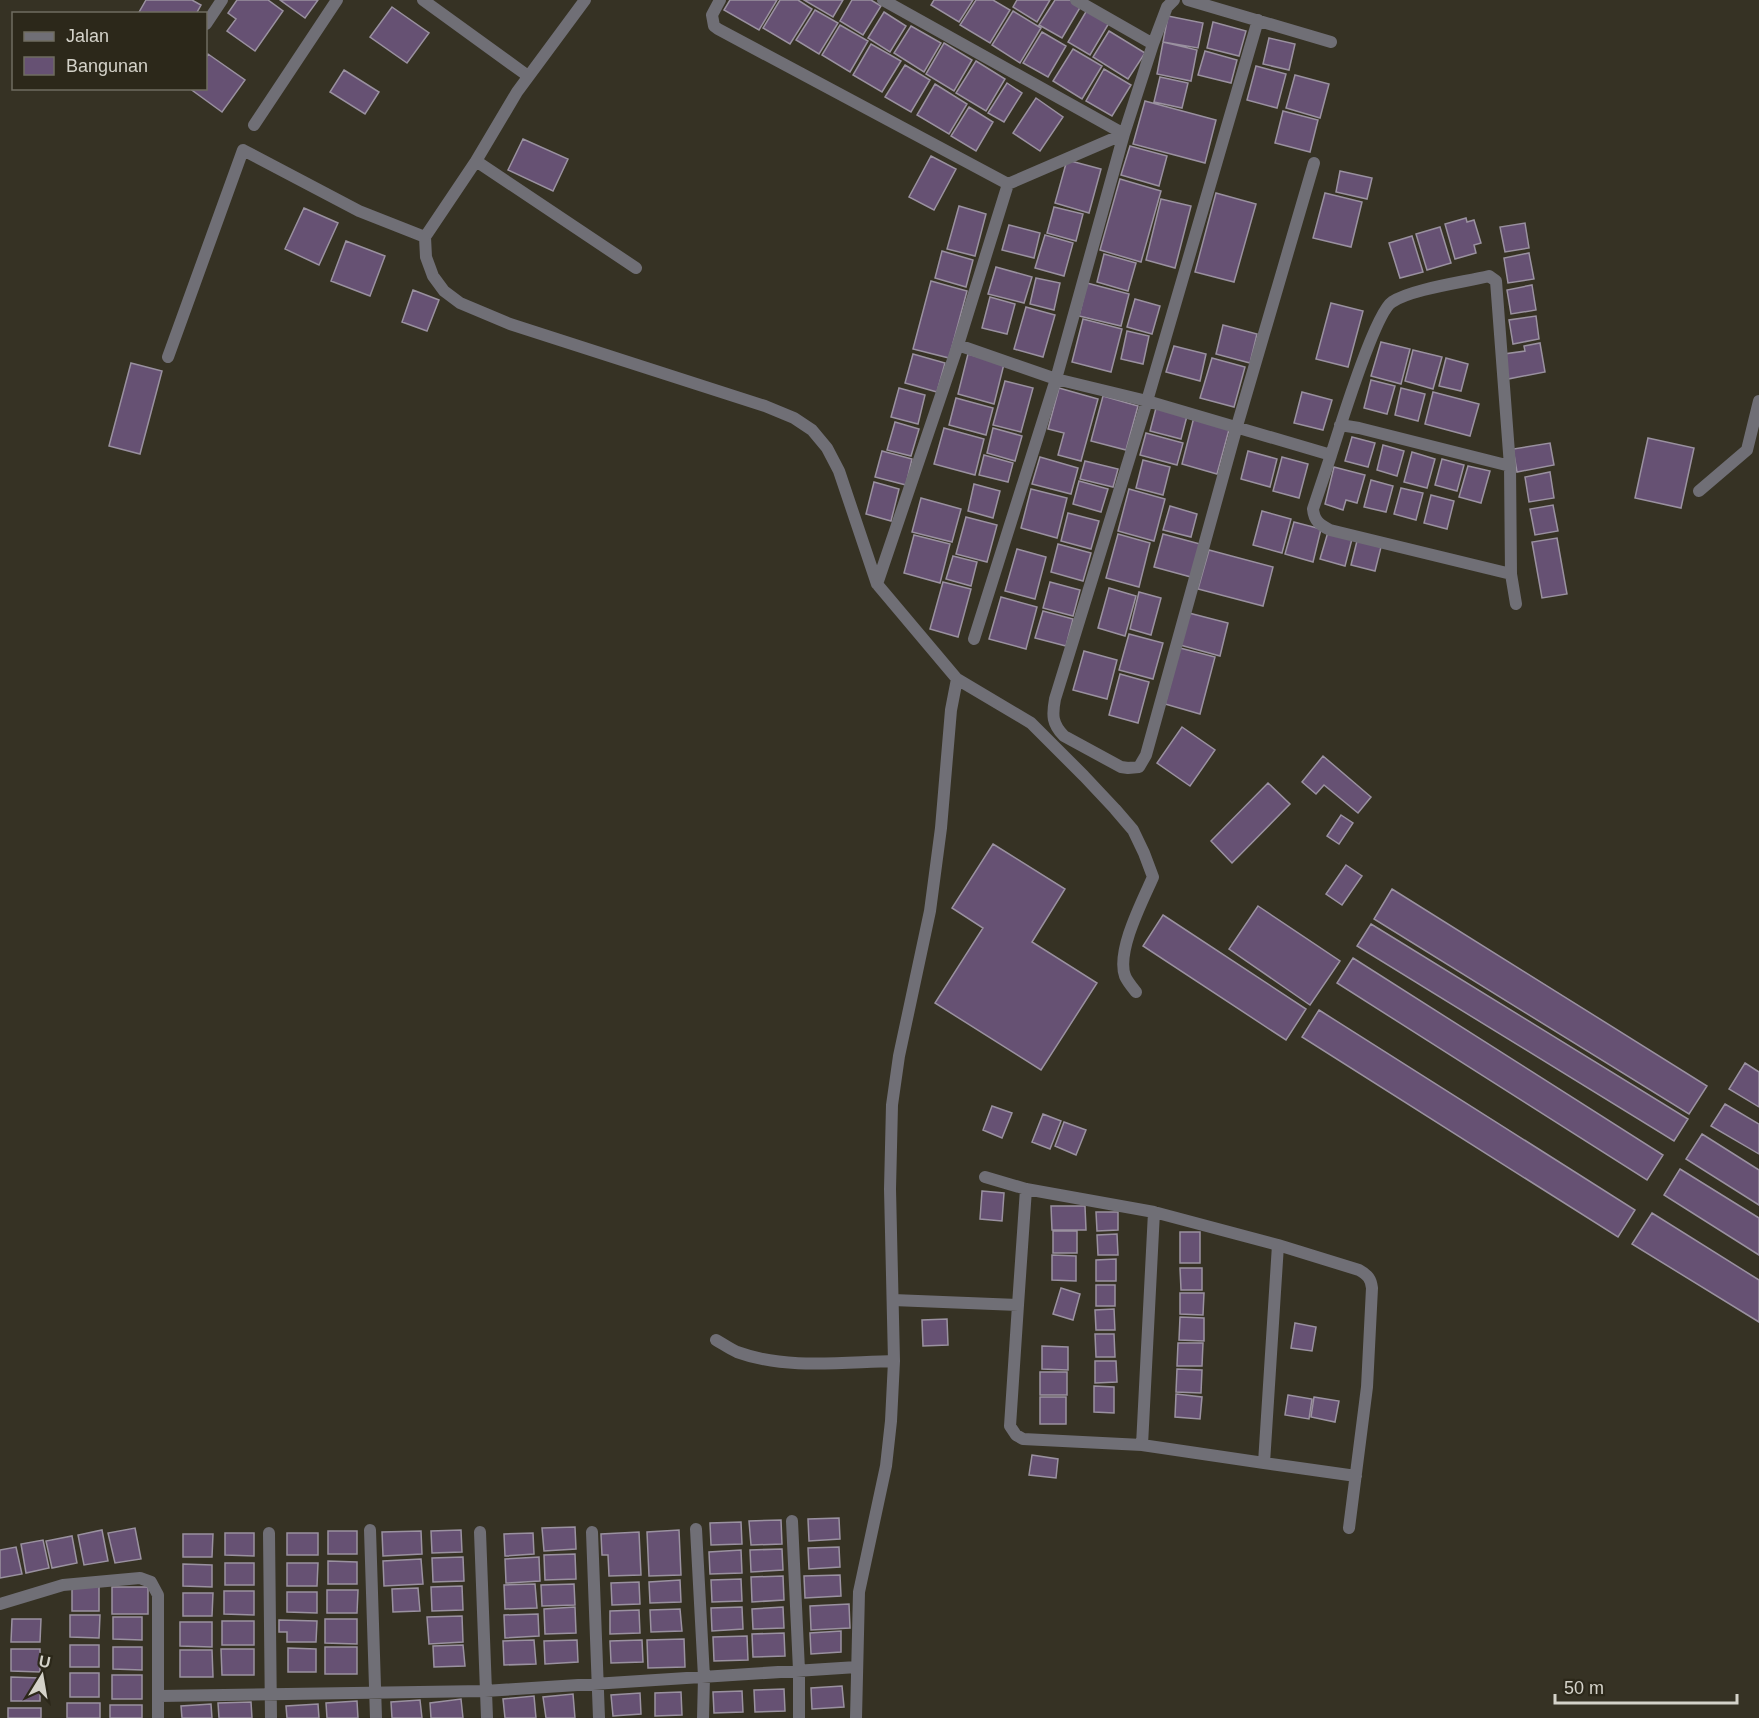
<svg xmlns="http://www.w3.org/2000/svg" width="1759" height="1718" viewBox="0 0 1759 1718" font-family="Helvetica,sans-serif">
  <style>
    .building { fill: #665173; stroke: #9a91a0; stroke-width: 1.5 }
    .lines { fill: none; stroke-linecap: round; stroke-linejoin: round }
    .street { stroke: #706f76; stroke-width: 12 }
  </style>
  <rect width="100%" height="100%" fill="#363224"/>
  <!-- building -->
  <path class="building" d="M146 0H192L201 5 196 14H138Z
    M237 0H268L283 11 255 51 227 31 236 19 228 13Z
    M280 0H318L305 18Z
    M730 0H777L759 30 724 10Z
    M780 0H798L812 9 790 44 763 28Z
    M804 0H843L833 17Z
    M852 0H871L881 6 863 35 840 21Z
    M934 0H973L959 22 931 5Z
    M976 0H993L1010 10 990 43 960 25Z
    M1017 0H1050L1037 22 1013 7Z
    M1055 0H1071L1081 6 1062 38 1039 25Z
    M392 7 429 33 407 63 370 37Z
    M815 10 838 23 819 54 796 40Z
    M1087 10 1109 23 1090 55 1068 42Z
    M1013 11 1041 28 1020 63 992 45Z
    M884 12 906 26 890 52 868 38Z
    M1168 16 1203 23 1198 48 1163 42Z
    M1213 22 1246 31 1239 56 1207 48Z
    M840 25 868 41 850 72 822 55Z
    M911 26 941 43 924 72 894 53Z
    M1109 31 1145 53 1128 79 1093 57Z
    M1042 32 1066 46 1048 77 1023 63Z
    M1269 38 1295 44 1289 70 1263 64Z
    M1163 42 1197 50 1191 81 1157 74Z
    M944 43 972 60 954 91 926 74Z
    M871 44 901 61 882 92 853 75Z
    M1073 49 1102 66 1082 99 1053 81Z
    M1205 51 1237 60 1231 83 1198 75Z
    M208 54 245 80 222 112 189 88H206V58Z
    M976 61 1005 79 986 111 956 93Z
    M905 65 930 80 911 112 885 97Z
    M1256 66 1286 74 1277 108 1247 100Z
    M1104 69 1131 85 1112 116 1086 101Z
    M344 70 379 92 365 114 330 92Z
    M1295 75 1329 84 1320 118 1286 108Z
    M1160 77 1188 83 1182 108 1154 102Z
    M1007 83 1022 93 1004 122 988 113Z
    M935 84 967 104 949 134 917 115Z
    M1036 98 1063 117 1040 151 1013 133Z
    M1145 101 1216 120 1205 163 1133 144Z
    M969 107 993 122 976 151 951 136Z
    M1283 111 1318 120 1310 152 1275 143Z
    M523 139 568 159 553 191 508 170Z
    M1130 146 1167 156 1159 186 1121 175Z
    M931 156 956 169 934 210 909 197Z
    M1067 160 1101 169 1089 213 1055 203Z
    M1340 171 1372 178 1367 199 1336 192Z
    M1120 179 1161 191 1141 262 1100 250Z
    M1216 193 1256 204 1234 282 1195 272Z
    M1325 193 1362 202 1351 247 1313 238Z
    M1161 199 1191 206 1175 268 1146 260Z
    M959 206 986 214 975 256 947 249Z
    M1054 207 1083 214 1076 241 1047 233Z
    M304 208 338 223 319 265 285 249Z
    M1466 218 1467 222 1474 220 1481 243 1474 245 1476 253 1455 259 1445 224Z
    M1525 223 1529 248 1505 252 1500 227Z
    M1009 225 1040 233 1034 258 1002 250Z
    M1440 227 1451 263 1427 270 1416 234Z
    M1045 235 1073 243 1064 276 1035 268Z
    M1412 236 1423 272 1400 278 1389 243Z
    M346 241 385 256 370 296 331 281Z
    M942 251 973 260 966 287 935 278Z
    M1529 253 1534 279 1508 283 1504 258Z
    M1104 254 1136 263 1128 291 1097 282Z
    M996 267 1032 277 1024 303 988 294Z
    M1036 278 1060 283 1054 310 1030 304Z
    M931 281 967 291 949 358 913 349Z
    M1087 283 1129 294 1121 326 1079 316Z
    M1532 285 1536 310 1511 314 1507 290Z
    M413 290 439 300 427 331 402 322Z
    M990 297 1015 304 1007 334 982 328Z
    M1135 299 1160 306 1152 334 1127 327Z
    M1331 303 1363 311 1348 367 1316 359Z
    M1026 307 1055 315 1043 357 1014 349Z
    M1536 316 1539 339 1513 344 1509 320Z
    M1083 319 1122 329 1111 372 1072 362Z
    M1223 325 1257 334 1250 363 1216 354Z
    M1127 331 1149 336 1143 364 1121 359Z
    M1381 342 1410 349 1401 384 1371 376Z
    M1540 343 1545 372 1508 379 1504 354 1525 351 1524 346Z
    M1174 346 1206 354 1200 381 1166 372Z
    M1413 350 1442 357 1433 389 1405 381Z
    M913 354 945 363 937 392 905 383Z
    M968 354 1004 364 994 404 958 394Z
    M1212 358 1245 367 1234 407 1200 398Z
    M1446 358 1468 364 1461 391 1439 386Z
    M131 363 162 371 140 454 109 446Z
    M1371 380 1395 386 1387 414 1364 408Z
    M1005 381 1033 388 1021 432 993 425Z
    M899 388 925 395 918 424 891 417Z
    M1059 388 1098 399 1081 461 1058 455 1064 433 1048 429Z
    M1401 388 1425 394 1418 421 1395 415Z
    M1302 392 1332 400 1323 430 1294 423Z
    M1433 392 1479 404 1470 436 1425 424Z
    M1103 396 1138 406 1126 450 1091 441Z
    M956 398 993 408 986 435 949 425Z
    M1156 408 1187 416 1181 439 1150 431Z
    M1194 417 1230 426 1217 474 1182 464Z
    M895 422 919 429 911 456 887 450Z
    M944 428 984 439 975 475 934 464Z
    M993 428 1022 436 1015 461 987 453Z
    M1146 433 1183 443 1177 465 1140 455Z
    M1352 437 1375 443 1368 467 1345 461Z
    M1648 438 1694 448 1681 508 1635 498Z
    M1550 443 1554 465 1517 472 1513 449Z
    M1383 445 1404 451 1397 476 1377 470Z
    M882 451 912 459 906 485 875 477Z
    M1248 451 1277 459 1270 487 1241 479Z
    M1412 452 1435 459 1427 488 1404 482Z
    M984 455 1013 463 1008 482 979 475Z
    M1040 457 1078 468 1071 494 1032 484Z
    M1282 457 1308 464 1299 498 1273 491Z
    M1442 459 1464 465 1457 491 1435 485Z
    M1143 460 1170 467 1163 495 1136 488Z
    M1085 461 1118 469 1113 487 1080 479Z
    M1468 466 1490 471 1481 503 1459 497Z
    M1334 467 1365 475 1357 503 1346 500 1343 510 1325 504Z
    M1550 472 1554 498 1529 502 1525 477Z
    M1371 480 1393 486 1386 512 1364 507Z
    M1079 481 1108 489 1101 512 1073 504Z
    M874 482 899 489 891 521 866 514Z
    M974 484 1000 491 993 518 968 511Z
    M1401 488 1423 493 1416 520 1394 514Z
    M1031 489 1067 498 1057 538 1021 528Z
    M1129 489 1165 499 1154 541 1118 531Z
    M1431 495 1454 501 1447 529 1424 523Z
    M921 498 961 509 952 542 912 532Z
    M1553 505 1558 531 1535 535 1530 509Z
    M1170 506 1197 514 1191 537 1163 530Z
    M1262 511 1291 519 1282 553 1253 545Z
    M1068 513 1099 521 1091 549 1061 541Z
    M966 517 997 525 987 562 956 554Z
    M1294 522 1321 529 1313 562 1285 554Z
    M1328 532 1352 539 1345 566 1320 559Z
    M1118 534 1150 543 1139 587 1106 578Z
    M1163 534 1200 544 1191 577 1154 567Z
    M914 535 950 544 940 583 904 573Z
    M1557 538 1567 594 1542 598 1532 542Z
    M1357 541 1381 547 1375 571 1351 565Z
    M1058 544 1091 553 1083 581 1051 572Z
    M1017 549 1046 557 1035 599 1005 591Z
    M1209 550 1273 567 1263 606 1198 589Z
    M953 556 977 562 971 586 946 579Z
    M943 582 971 589 958 637 930 629Z
    M1050 582 1080 590 1073 616 1043 608Z
    M1109 588 1136 596 1125 636 1098 628Z
    M1139 592 1161 598 1151 635 1130 629Z
    M1001 597 1037 607 1026 649 989 639Z
    M1043 611 1073 619 1066 646 1035 638Z
    M1189 613 1228 623 1220 656 1180 645Z
    M1129 634 1163 643 1153 679 1119 670Z
    M1180 648 1215 657 1200 714 1165 704Z
    M1084 651 1117 660 1107 699 1073 690Z
    M1120 674 1149 682 1138 723 1109 715Z
    M1182 727 1215 750 1190 786 1157 763Z
    M1323 756 1371 797 1358 813 1324 785 1316 794 1302 782Z
    M1268 783 1290 804 1232 863 1211 841Z
    M1341 815 1353 823 1339 844 1327 836Z
    M993 844 1065 889 1032 942 1097 983 1041 1070 935 1003 983 928 952 908Z
    M1346 865 1362 876 1342 905 1326 894Z
    M1392 889 1707 1086 1689 1114 1374 919Z
    M1258 906 1340 961 1310 1005 1229 949Z
    M1163 915 1306 1009 1286 1040 1143 946Z
    M1371 924 1688 1119 1674 1141 1357 946Z
    M1353 958 1663 1155 1647 1180 1337 983Z
    M1319 1010 1635 1210 1618 1237 1302 1037Z
    M1745 1063 1759 1072V1107L1729 1089Z
    M1725 1104 1759 1124V1154L1711 1126Z
    M992 1106 1012 1113 1002 1138 983 1130Z
    M1043 1114 1061 1121 1050 1149 1032 1142Z
    M1064 1122 1086 1130 1076 1155 1055 1146Z
    M1702 1134 1759 1170V1205L1686 1159Z
    M1680 1169 1759 1218V1255L1664 1195Z
    M982 1191 1004 1193 1002 1221 980 1219Z
    M1051 1206H1085L1086 1230H1052Z
    M1096 1212H1118V1230L1097 1231Z
    M1652 1213 1759 1280V1322L1632 1244Z
    M1053 1231H1077V1253H1053Z
    M1180 1232H1200V1263H1180Z
    M1117 1234 1118 1255H1098L1097 1235Z
    M1052 1255 1076 1256V1281L1052 1280Z
    M1116 1259V1281H1096V1260Z
    M1180 1268H1202V1290H1181Z
    M1096 1285H1115V1306H1096Z
    M1061 1288 1080 1294 1073 1320 1053 1314Z
    M1180 1293H1204L1203 1315 1180 1314Z
    M1114 1309 1115 1330H1096L1095 1310Z
    M1180 1317 1204 1318V1341L1179 1340Z
    M947 1319 948 1345 923 1346 922 1320Z
    M1295 1323 1316 1327 1312 1351 1291 1348Z
    M1095 1334H1114L1115 1357H1096Z
    M1178 1343H1203L1202 1366H1177Z
    M1042 1346 1068 1347V1370L1042 1369Z
    M1095 1361H1116L1117 1382 1095 1383Z
    M1177 1369 1202 1370 1201 1393 1176 1392Z
    M1040 1372H1067V1395H1040Z
    M1094 1386 1114 1387V1413L1094 1412Z
    M1176 1394 1202 1397 1200 1419 1175 1417Z
    M1288 1395 1312 1399 1309 1419 1285 1415Z
    M1040 1397H1066V1424H1040Z
    M1314 1397 1339 1401 1335 1422 1311 1417Z
    M1032 1455 1058 1459 1056 1478 1029 1475Z
    M839 1518 840 1539 809 1541 808 1519Z
    M781 1520 782 1544 751 1545 749 1521Z
    M741 1522 742 1544 711 1545 710 1523Z
    M575 1527 576 1549 544 1551 542 1528Z
    M135 1528 141 1559 115 1563 108 1533Z
    M102 1530 108 1561 84 1565 78 1535Z
    M461 1530 462 1552 432 1553 431 1531Z
    M679 1530 681 1575 649 1576 647 1532Z
    M328 1531H357V1554H328Z
    M421 1531 422 1554 383 1556 382 1532Z
    M639 1532 641 1575 609 1576 608 1555H602L601 1534Z
    M225 1533H254V1556L225 1555Z
    M287 1533H318V1555H287Z
    M533 1533 534 1554 505 1556 504 1534Z
    M183 1534H213L212 1557H183Z
    M72 1536 77 1563 52 1568 46 1541Z
    M43 1540 49 1568 26 1573 21 1544Z
    M16 1547 22 1574 0 1578V1550Z
    M839 1547 840 1567 809 1569 808 1548Z
    M782 1549 783 1570 751 1572 750 1550Z
    M741 1550 742 1573 710 1574 709 1552Z
    M575 1554 576 1579 545 1580 544 1555Z
    M463 1557 464 1581 433 1582 432 1558Z
    M539 1557 540 1581 506 1583 505 1559Z
    M421 1559 423 1584 384 1586 383 1561Z
    M328 1561 357 1562V1584H328Z
    M225 1563H254V1585H225Z
    M287 1563H318L317 1586H287Z
    M183 1564 212 1565V1587L183 1586Z
    M840 1575 841 1596 805 1598 804 1576Z
    M783 1576 784 1600 752 1602 751 1577Z
    M741 1579 742 1601 712 1602 711 1580Z
    M680 1580 681 1602 650 1603 649 1582Z
    M639 1582 640 1604 612 1605 611 1583Z
    M535 1584 537 1608 505 1609 504 1585Z
    M574 1584 575 1605 542 1606 541 1585Z
    M72 1586H99V1611H72Z
    M462 1586 463 1610 432 1611 431 1587Z
    M112 1587H148V1614H112Z
    M418 1588 420 1611 393 1612 392 1589Z
    M327 1590H358L357 1613H327Z
    M224 1591H254V1615L224 1614Z
    M287 1592H317V1613L287 1612Z
    M183 1593H213L212 1616H183Z
    M849 1604 850 1628 811 1630 810 1606Z
    M575 1607 576 1633 545 1634 544 1609Z
    M742 1607 743 1629 712 1631 711 1608Z
    M783 1607 784 1628 753 1629 752 1609Z
    M680 1609 682 1631 651 1632 650 1610Z
    M639 1610 640 1633 610 1634V1611Z
    M538 1614 539 1636 505 1638 504 1615Z
    M70 1615H100L99 1638 70 1637Z
    M462 1616 463 1642 429 1644 427 1617Z
    M113 1617H142V1640L113 1639Z
    M12 1619H41L40 1642H11Z
    M325 1619H357V1644L325 1643Z
    M279 1620 317 1621 316 1642H287V1632H279Z
    M222 1621H254V1645H222Z
    M180 1622H212V1647L180 1646Z
    M841 1631V1652L811 1654 810 1633Z
    M784 1633 785 1656 753 1657 752 1634Z
    M747 1636 748 1660 714 1661 713 1637Z
    M684 1639 685 1667 648 1668 647 1640Z
    M534 1640 536 1664 504 1665 503 1641Z
    M577 1640 578 1662 545 1664 544 1641Z
    M642 1640 643 1662 611 1663 610 1641Z
    M70 1645H99V1667H70Z
    M463 1645 465 1666 434 1667 433 1646Z
    M113 1647H142V1670L113 1669Z
    M325 1647H357V1674H325Z
    M288 1648 316 1649V1672H288Z
    M11 1649H40V1672L11 1671Z
    M221 1649H254V1675H222Z
    M180 1650H212L213 1677H180Z
    M70 1673H99V1697H70Z
    M112 1675H142V1699H112Z
    M11 1677 40 1678V1701H11Z
    M842 1686 844 1707 812 1709 811 1688Z
    M784 1689 785 1711 755 1712 754 1690Z
    M742 1691 743 1712 714 1713 713 1692Z
    M681 1692 682 1715 655 1716V1693Z
    M640 1693 641 1714 613 1716 611 1695Z
    M573 1694 575 1718H546L543 1697Z
    M534 1696 536 1718H505L503 1699Z
    M461 1699 463 1718H431L430 1703Z
    M420 1700 422 1718H392L391 1702Z
    M357 1701 358 1718H327L326 1703Z
    M251 1702 252 1718H219L218 1703Z
    M67 1703H100V1718H67Z
    M211 1704 212 1718H182L181 1706Z
    M318 1704 319 1718H287L286 1706Z
    M110 1705H142V1718H110Z
    M8 1708H41V1718H8Z"/>
  <g class="lines">
    <!-- street -->
    <path class="street" d="M423 0 528 76
      M585 0 517 92 476 161 425 237 426 257 433 276 444 291 460 303 510 324 765 406 794 418 812 430 827 448 839 471 877 584 957 679 951 710 941 828 930 911 899 1056 892 1105 890 1189 894 1361 891 1421 886 1466 859 1592 856 1718
      M720 0 712 15 714 26 718 29 1008 184 1124 134
      M883 0 1124 134
      M1076 0 1153 44
      M1188 0 1331 42
      M1258 20 1147 401 1055 699C1052 715 1052 724 1064 736L1121 767 1128 768 1139 767 1146 755 1237 426 1314 163
      M206 24 222 0
      M254 125 337 0
      M476 161 636 268
      M958 345 1056 379 1147 401 1331 455 1313 509C1314 521 1320 525 1330 530L1511 574
      M168 357 243 150 359 211 425 237
      M1340 425 1359 428 1510 466
      M1331 455C1339 430 1375 313 1392 302 1411 289 1465 282 1489 276L1496 281 1510 466 1511 574 1516 604
      M1699 491 1747 450 1759 401
      M877 584 958 345 1008 184
      M974 639 1056 379 1124 134 1153 44 1167 7 1174 0
      M957 679 1031 723 1084 776 1115 809 1133 830 1144 853 1153 877C1143 900 1116 951 1125 976 1127 981 1132 987 1136 992
      M985 1177 1026 1189 1154 1212 1278 1245 1264 1463 1142 1445 1023 1439 1016 1435 1010 1426 1018 1305
      M1278 1245 1359 1270C1368 1275 1371 1279 1372 1288L1367 1387 1349 1528
      M893 1300 1018 1305 1026 1189
      M716 1340C723 1344 730 1349 737 1352 786 1370 843 1362 894 1361
      M1142 1445 1154 1212
      M1264 1463 1356 1476
      M792 1521 799 1670V1718
      M696 1529 704 1677 703 1718
      M370 1530 376 1718
      M480 1532 487 1718
      M592 1532 599 1718
      M269 1533 271 1718
      M0 1604 63 1585 140 1578 151 1582 158 1595V1718
      M160 1696 485 1691 857 1667"/>
  </g>
  <!-- legend -->
  <rect x="12" y="12" width="195" height="78" fill="#2c281a" stroke="#6f6c60" stroke-width="1.5"/>
  <rect x="24" y="32" width="30" height="9" fill="#706f76" stroke="#6f6c60" stroke-width="1.5"/>
  <text x="66" y="42" font-size="18" fill="#d4d2c9">Jalan</text>
  <rect x="24" y="57" width="30" height="18" fill="#665173" stroke="#6f6c60" stroke-width="1.5"/>
  <text x="66" y="72" font-size="18" fill="#d4d2c9">Bangunan</text>
  <!-- north arrow -->
  <g transform="translate(42 1676) rotate(11)" stroke="#2c281a" stroke-width="4.5" paint-order="stroke">
  <path d="M0-4.5L10 22L0 15L-10 22Z" fill="#d4d2c9"/>
  <text y="-9" font-size="16" font-weight="bold" text-anchor="middle" fill="#d4d2c9">U</text>
  </g>
  <!-- scale -->
  <path d="M1555 1694v9h182v-9" fill="none" stroke="#d4d2c9" stroke-width="3"/>
  <text x="1564" y="1694" font-size="18" fill="#d4d2c9" stroke="#2c281a" stroke-width="4.5" paint-order="stroke">50 m</text>
</svg>
